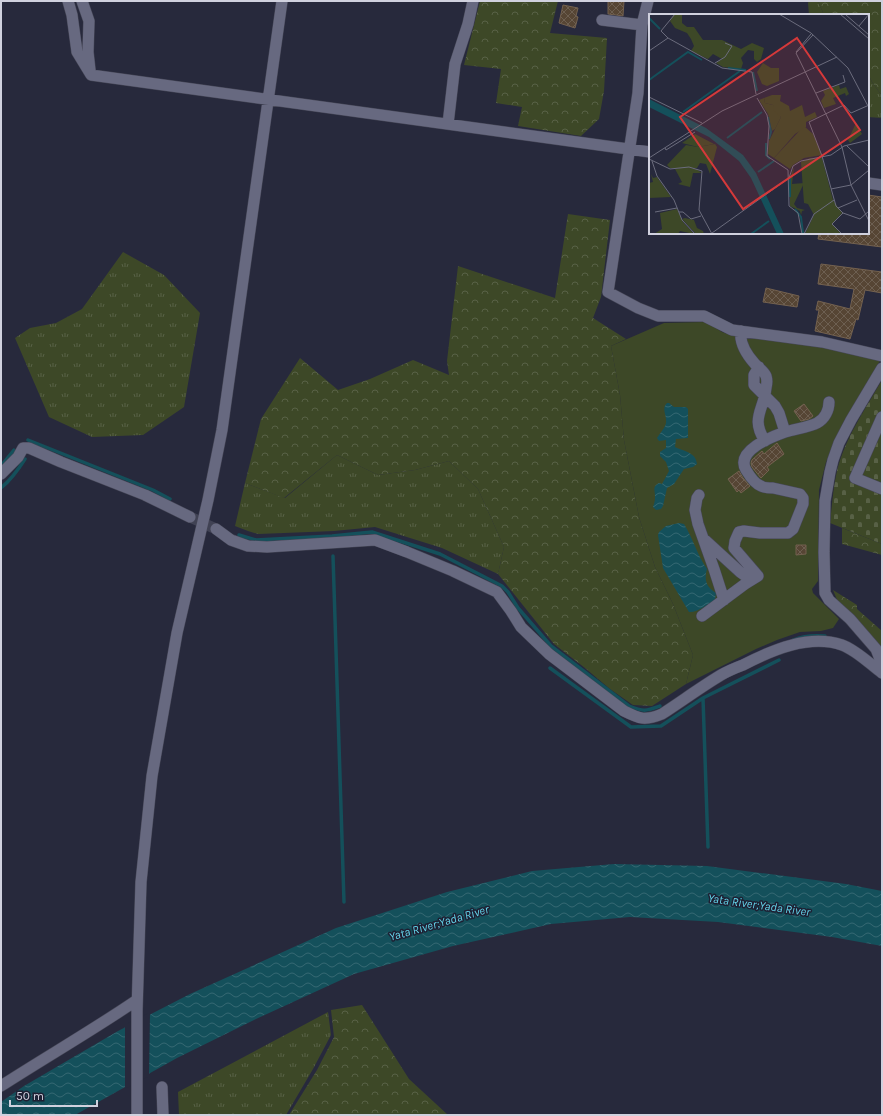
<svg xmlns="http://www.w3.org/2000/svg" width="883" height="1116" viewBox="0 0 883 1116" font-family="Karla,sans-serif">
  <style>
    .grass { fill: url(#grass-tufts) }
    .forest { fill: url(#forest-crowns) }
    .cemetery { fill: url(#cemetery-stones) }
    .garden { fill: #3d4827 }
    .water { fill: url(#water-waves) }
    .pier { fill: #27293c }
    .lines { fill: none; stroke-linecap: round; stroke-linejoin: round }
    .stream { stroke: #14505b; stroke-width: 3.5 }
    .building { fill: url(#building-cross-hatch); stroke: #73614f }
    .minor-tunnel { stroke: #404254; stroke-width: 11; stroke-dasharray: 11 5.5; stroke-linecap: butt }
    .minor-casing { stroke: #464757; stroke-width: 12 }
    .minor { stroke: #676980; stroke-width: 11 }
    .labels { text-anchor: middle; dominant-baseline: central; stroke-width: 3; stroke-linejoin: round; paint-order: stroke }
    .water-label { font-size: 12px; font-style: italic; fill: #63d4ea; stroke: #1e1f32 }
    .inset-river { fill: none; stroke: #14505b; stroke-width: 2 }
    .inset-road { fill: none; stroke: #6b6c7d; stroke-width: 1 }
    .view { fill: #d5393a; fill-opacity: 0.15; stroke: #d5393a; stroke-width: 2 }
    .inset-edge { fill: none; stroke: #d0d1de; stroke-width: 2 }
  </style>
  <defs>
    <pattern id="grass-tufts" width="24" height="20" patternUnits="userSpaceOnUse"><rect width="24" height="20" fill="#3d4827"/><path d="M3 7l-1-3M5 7V3M7 7l1-3M15 17l-1-3M17 17v-4M19 17l1-3" fill="none" stroke="#586146"/></pattern>
    <pattern id="forest-crowns" width="20" height="18" patternUnits="userSpaceOnUse"><rect width="20" height="18" fill="#3d4827"/><path d="M2 6a3 3 0 1 1 6 0M12 15a3 3 0 1 1 6 0" fill="none" stroke="#586146"/></pattern>
    <pattern id="cemetery-stones" width="16" height="16" patternUnits="userSpaceOnUse"><rect width="16" height="16" fill="#3d4827"/><path d="M2 7V4a2 2 0 0 1 4 0v3zM10 15v-3a2 2 0 0 1 4 0v3z" fill="#586146"/></pattern>
    <pattern id="water-waves" width="16" height="10" patternUnits="userSpaceOnUse"><rect width="16" height="10" fill="#14505b"/><path d="M0 5q4-4 8 0t8 0" fill="none" stroke="#356872"/></pattern>
    <pattern id="building-cross-hatch" width="8" height="8" patternUnits="userSpaceOnUse"><rect width="8" height="8" fill="#564534"/><path d="M0 0l8 8M0 8l8-8" fill="none" stroke="#6d5f51"/></pattern>
  </defs>
  <rect width="100%" height="100%" fill="#27293c"/>
  <!-- grass -->
  <path class="grass" d="M809 1H818L824 15H809L808 3Z
    M868 74 872 82 882 96V118L868 117Z
    M123 252 164 275 200 313 184 407 143 435 92 437 49 417 15 338 30 328 56 323 82 309Z
    M337 455 378 475 415 470 449 461 478 489 504 547 498 574 442 548 375 527 334 531 258 534 248 531 235 526 245 483 285 498Z
    M328 1012 331 1035 313 1069 286 1115H179L178 1092Z"/>
  <!-- forest -->
  <path class="forest" d="M480 1H558L550 33 607 38 604 91 599 119 581 136 518 126 522 107 496 103 501 69 464 65Z
    M818 1H882V96L872 82 868 74V15H824Z
    M568 214 610 220 601 297 593 318 626 339 611 346 620 395 624 440 639 517 655 567 673 604 693 655 686 684 652 706 633 705 610 689 585 668 554 644 498 574 504 547 478 489 449 461 415 470 378 475 337 455 284 498 245 483 261 419 300 358 338 390 370 379 413 360 449 375 447 361 458 266 555 298Z
    M842 528 882 544V555L842 544Z
    M833 590 857 605V609L882 631V649L881 646 869 633 838 602Z
    M362 1005 409 1079 448 1115H289L317 1070 334 1037 331 1010Z"/>
  <!-- cemetery -->
  <path class="cemetery" d="M882 380V544L830 523C832 506 833 488 837 471 845 438 866 408 882 380Z"/>
  <!-- garden -->
  <path class="garden" d="M706 322 722 332 731 335 823 347 881 359 842 425 826 462 819 490 818 564V581L812 589 813 593 839 619 833 628 821 631 800 632 777 640 756 649 686 684 693 655 673 604 655 567 639 517 624 440 620 395 611 346 664 323Z"/>
  <!-- water -->
  <path class="water" d="M667 403H669L674 407H686L688 409V438L676 439 675 447C683 451 696 452 697 464L693 467 684 469 674 484 667 488 663 506 661 509 656 510 653 507C654 504 655 501 655 497 655 490 652 487 659 483L662 484 669 471 666 462 660 456V452L666 448V440L659 441 657 438C660 433 665 428 666 423 667 415 661 409 667 403Z
    M679 523 684 524C693 538 697 555 707 569 704 580 706 587 716 593L715 600C708 604 697 613 689 612L663 568 658 535 659 532 666 526Z
    M614 864 707 866 846 884 882 891V946L832 937 718 922 630 917 551 924 453 946 354 974 256 1019 177 1058 75 1115H1V1102L24 1086 118 1031 190 994 336 928 447 892 532 871Z"/>
  <!-- pier -->
  <path class="pier" d="M150 1012 149 1076 125 1089V1025Z"/>
  <g class="lines">
    <!-- stream -->
    <path class="stream" d="M28 440 153 490 170 499
      M1 466 14 450
      M1 488C11 480 18 470 25 459
      M239 535 256 540 332 536 372 532 440 554 502 586 508 592 518 608 551 646 629 706C644 712 646 711 660 706
      M333 556 344 902
      M793 640C803 636 814 635 825 636
      M550 668 631 727 661 726 703 698 779 660
      M703 698 708 847"/>
  </g>
  <!-- building -->
  <path class="building" d="M608 1H624L623 16 608 14Z
    M563 5 578 8 576 16 578 17 575 28 559 23Z
    M868 195 882 197V247L818 239 819 233H868Z
    M821 264 882 272V293L865 290 858 320 856 319 850 339 815 331 819 310H816L818 301 850 309 854 289 818 284Z
    M766 288 799 296 797 307 763 302Z
    M804 404 813 416 809 419 801 421 794 411Z
    M777 443 784 454 767 467 769 470 761 478 752 467 751 463 752 460 762 451 764 454Z
    M739 471 743 478 750 486 741 493 739 490 737 492 728 479Z
    M796 545H806V554L796 555Z"/>
  <g class="lines">
    <!-- minor-tunnel -->
    <path class="minor-tunnel" d="M190 517 216 529"/>
    <!-- minor casing -->
    <g class="minor-casing">
      <path id="minor" d="M68 1 72 15 77 52 91 75 650 152
        M82 1 89 21 88 52 90 70
        M648 1 642 25 638 93 608 292 638 308 658 316H704L732 330 822 342 882 356
        M602 20 642 25
        M448 124 455 64 468 24 473 1
        M868 183 882 185
        M741 331C739 344 747 355 755 364 759 368 764 371 766 376 767 379 767 384 766 388 764 410 750 418 765 441
        M759 367 754 375V385L775 406 779 413 785 432
        M882 368 851 420 839 443 833 460 830 472 825 501 824 552 825 593 829 600 850 619 876 649 882 664
        M882 417 855 478 882 489
        M1 474 18 457 23 448H29L61 462 145 495 190 517
        M699 495 697 498 695 510 698 524 714 569 724 600
        M216 529 231 540 248 546 267 547 375 540 407 552 453 571 497 592 511 611 521 627 549 654 624 711C640 719 645 721 662 714 682 701 701 687 721 675 728 671 735 668 743 665 772 650 809 634 842 645 856 650 870 664 882 673
        M705 540 740 572 751 580
        M702 616 745 584 758 576 734 548 735 541 739 532 744 531 760 533H788L793 529 803 504V498L800 494C791 492 782 490 773 488 769 488 764 488 761 486 755 484 749 475 746 470 735 451 771 437 785 432 794 429 810 427 817 423 825 419 829 410 829 402
        M1 1086C46 1057 93 1030 137 1000
        M162 1087 163 1115
        M137 1115V1011L141 882 152 776 177 633 208 500 222 430 282 1"/>
    </g>
    <!-- minor -->
    <use href="#minor" class="minor"/>
  </g>
  <g class="labels">
    <!-- water labels -->
    <g class="water-label">
      <text transform="translate(759 905) rotate(8)">Yata River;Yada River</text>
      <text transform="translate(439 923) rotate(-16)">Yata River;Yada River</text>
    </g>
  </g>
  <!-- overview -->
  <g transform="translate(649 14)">
    <rect width="220" height="220" fill="#27293c"/>
    <path d="M114 49 122 54H130V67L118 72 113 70 108 58ZM115 84 116 89 124 91 132 103 126 115 123 117 119 100 110 86ZM46 120 65 130 49 133 33 129Z" fill="#3d4827"/>
    <path d="M25 0H33V9L38 13H45L54 26H73L92 35 103 29 115 34 112 45 108 48 105 45V37L99 36 92 44 94 49 92 55 74 53 67 49 73 45 64 40 59 45 42 37 45 32 42 25 38 19 26 14 21 7ZM190 71 191 75 197 73 200 80 197 82 196 79 184 84 187 90 175 94 172 87 176 81 174 77ZM123 81H132L131 87 140 92 141 97 153 91 156 103 166 98 168 103 157 108V113L146 120 125 144 119 140 120 127 132 103 125 97 124 91 116 89 115 84ZM207 109 213 120 201 129 199 126ZM66 130 68 133 61 160 57 150 51 149 48 154H21L18 151 37 131 49 133ZM152 149 155 169 145 190 148 194 156 196 153 197 152 201 151 197 141 192V164L145 153 143 170 155 169ZM36 153 47 155 53 159H44L41 173 29 170 33 168 26 155ZM2 160 4 164 8 163 22 183 0 184V169L4 168ZM28 195 34 208 45 220 31 217 29 220H5L13 215 11 199ZM36 204 45 206 48 214 54 217 55 220H47L33 205Z" fill="#3d4827"/>
    <path d="M161 144H173L184 186 193 199 183 210 192 220H156L165 201 159 190 155 189 152 148Z" fill="#3d4827"/>
    <path d="M155 112 164 120 173 141 155 144 144 151 141 155 125 144Z" fill="#3d4827"/>
    <path d="M0 85 57 114 94 141 107 159 135 220H128L102 164 90 147 60 123 0 93Z" fill="#14505b"/>
    <path class="inset-river" d="M0 4 11 15M79 54 97 56M104 58 108 77M0 66 39 38 53 46M34 98 91 57M119 103 122 118 120 125M78 124 113 98M117 129V141L121 145M109 158 125 147M141 183V164M146 195 152 203 154 219M102 220 120 207"/>
    <path class="inset-road" d="M26 0 12 17 19 24 73 54 103 58 107 80M130 0 162 19 199 54 220 94M191 0 220 25M197 1 220 21M210 12 220 0M0 37 19 24M147 38 162 20M147 39 193 133 202 171 220 207M147 39 164 21M66 49 76 43 83 32 76 29M167 79 196 68 194 61M0 83 53 109M108 84 118 101 120 112 118 142 139 156 140 192 149 199 153 220M218 92 202 99 195 91 160 108 173 142 187 192 194 199 211 205 220 197M198 132 220 153M16 134 17 136 46 118M0 144 73 97 188 43M0 145 21 155 40 153 53 157 50 196 63 220M3 147 8 162 25 186 33 206 46 220M182 175 202 171 220 156M189 194 208 186M6 198 28 194M30 198H34L42 205 52 202M63 219 140 164 144 152 152 147 182 141 195 132 220 126M155 220 165 200 185 186M193 220 183 210 194 199"/>
    <path class="view" d="M148 24 211 116 94 195 31 103Z"/>
    <rect width="220" height="220" class="inset-edge"/>
  </g>
  <!-- border -->
  <rect width="883" height="1116" fill="none" stroke="#d0d1de" stroke-width="4"/>
  <!-- scale -->
  <path d="M10 1100v6h87v-6" fill="none" stroke="#d0d1de" stroke-width="2"/>
  <text x="16" y="1100" font-size="12" fill="#d0d1de" stroke="#1e1f32" stroke-width="3" paint-order="stroke">50 m</text>
</svg>
